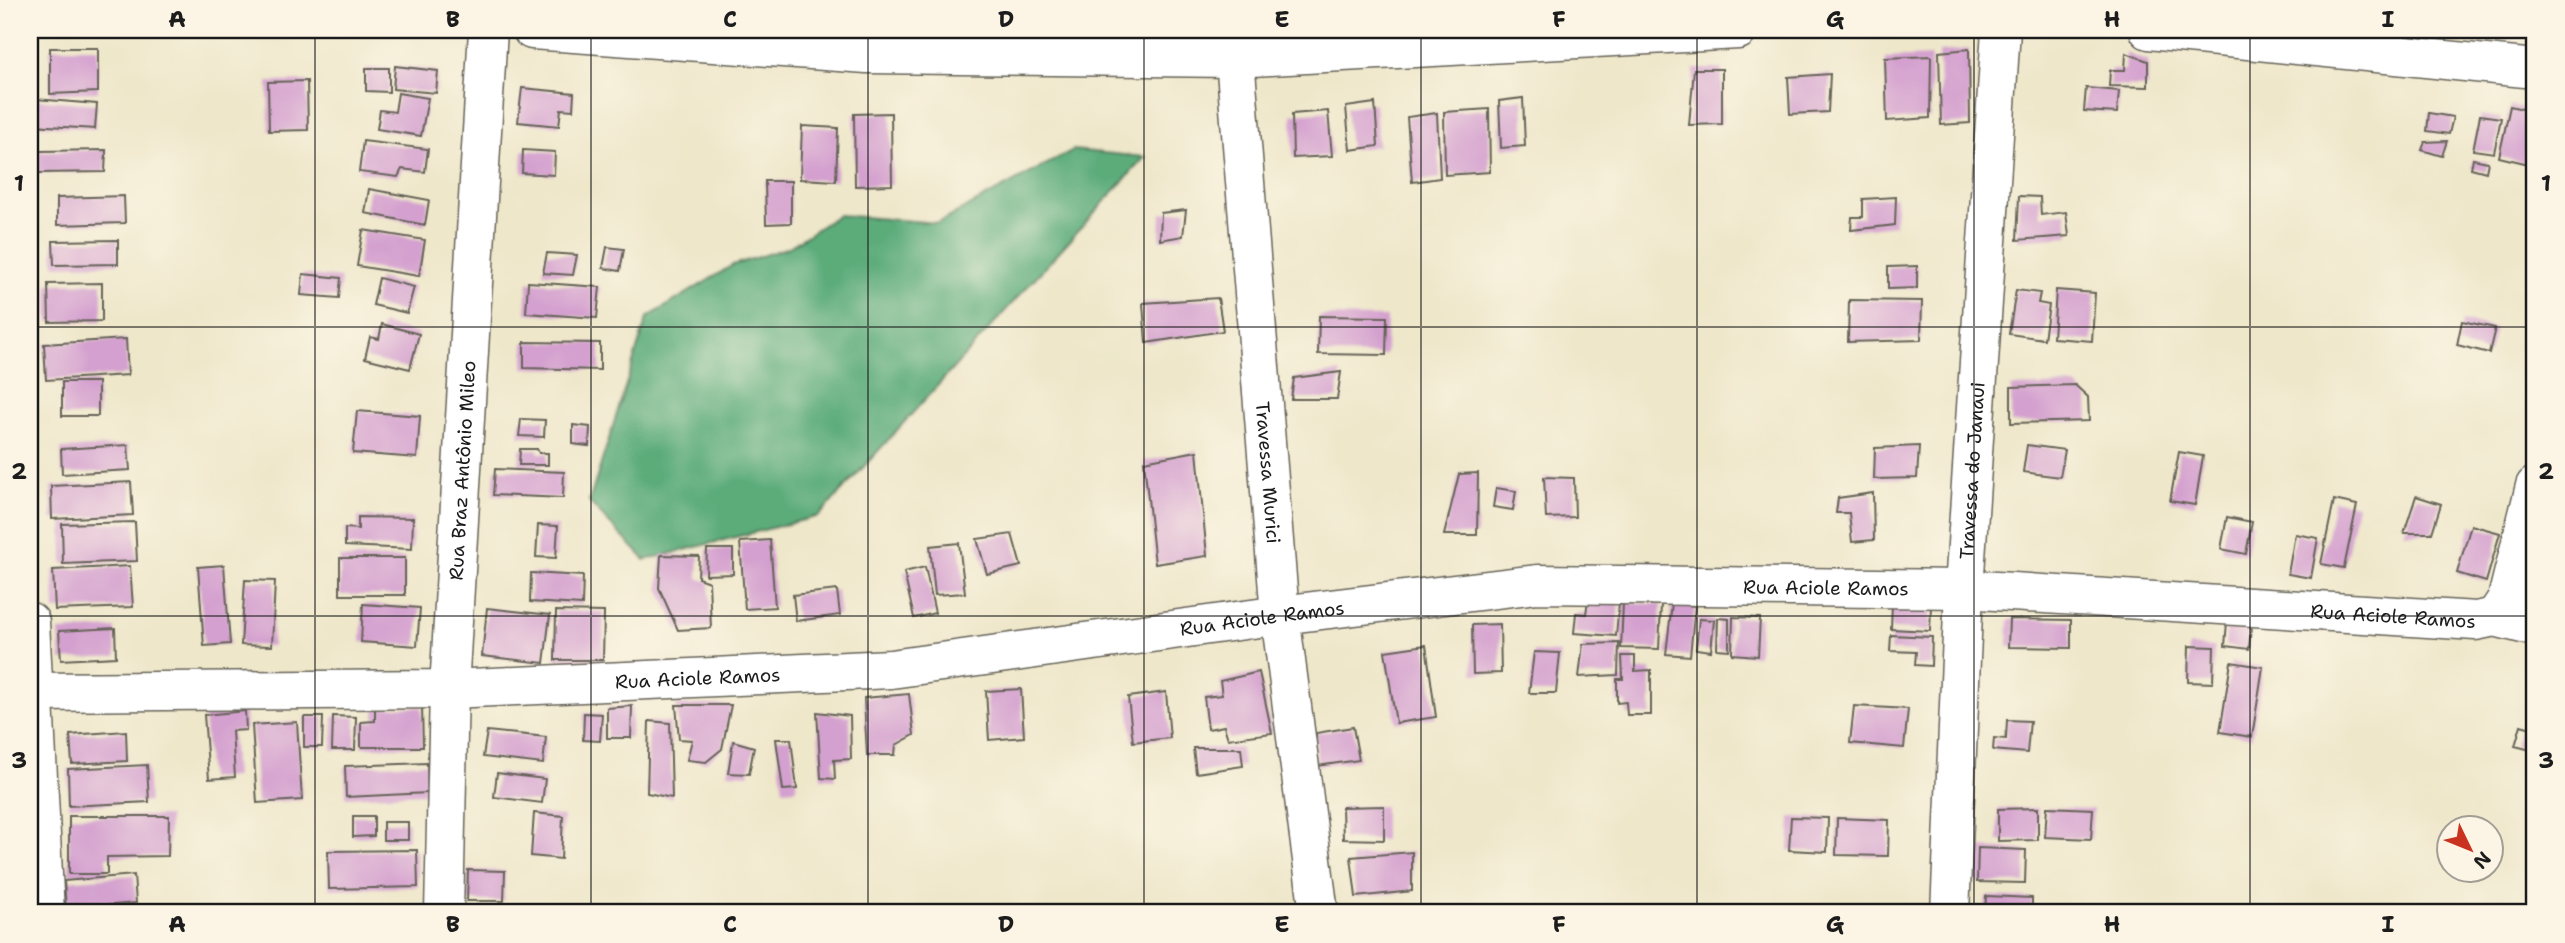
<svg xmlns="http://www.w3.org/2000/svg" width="2565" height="943" font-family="'Shantell Sans',sans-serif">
<rect width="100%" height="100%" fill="#fcf5e5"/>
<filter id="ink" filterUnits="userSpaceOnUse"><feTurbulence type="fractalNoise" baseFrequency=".0143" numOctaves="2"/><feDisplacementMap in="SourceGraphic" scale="14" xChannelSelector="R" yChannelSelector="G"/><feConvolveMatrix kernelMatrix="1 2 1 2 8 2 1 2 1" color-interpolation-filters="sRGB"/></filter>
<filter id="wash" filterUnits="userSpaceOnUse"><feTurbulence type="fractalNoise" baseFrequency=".00686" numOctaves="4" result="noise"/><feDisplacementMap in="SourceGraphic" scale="28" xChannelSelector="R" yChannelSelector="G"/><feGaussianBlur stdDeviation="1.57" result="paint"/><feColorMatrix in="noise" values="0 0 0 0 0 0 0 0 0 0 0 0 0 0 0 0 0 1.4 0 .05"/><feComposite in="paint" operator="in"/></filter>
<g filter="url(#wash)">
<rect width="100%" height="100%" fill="#eee7ca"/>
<polygon fill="#5bac7a" stroke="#3c644b" stroke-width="2" points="1073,150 1145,157 819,516 645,560 589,502 647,318 733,265 789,247 838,215 938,223"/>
<g id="blocks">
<g fill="#d4a0cf">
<polygon points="50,48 98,48 98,92 50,94"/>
<polygon points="1969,49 1970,123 1941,125 1939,52"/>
<polygon points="2126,53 2148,61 2148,87 2109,86 2110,70 2125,70"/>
<polygon points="1931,56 1930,118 1887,121 1885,58"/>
<polygon points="395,66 438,71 436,93 393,89"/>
<polygon points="366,68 389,68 389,92 366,91"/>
<polygon points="1694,69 1722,69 1722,124 1689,125"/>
<polygon points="1830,74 1828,112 1790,114 1788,77"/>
<polygon points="307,81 308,130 269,131 268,82"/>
<polygon points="522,88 574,93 573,110 561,109 559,126 518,122"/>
<polygon points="2086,88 2119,91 2117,113 2084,111"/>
<polygon points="398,93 428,98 421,136 377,129 380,110 395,112"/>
<polygon points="1523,98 1525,146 1501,148 1499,101"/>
<polygon points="35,99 97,104 95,129 33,125"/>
<polygon points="1375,103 1378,146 1350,150 1346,107"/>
<polygon points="2510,106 2535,112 2535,139 2529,164 2499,157"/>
<polygon points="1489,109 1490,172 1445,175 1444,112"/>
<polygon points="1328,111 1332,156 1293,158 1292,114"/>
<polygon points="891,113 892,185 855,186 854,114"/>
<polygon points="1437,113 1440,178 1412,182 1407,117"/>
<polygon points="2429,113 2453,117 2449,134 2427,131"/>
<polygon points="2480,115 2501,118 2494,153 2473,150"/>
<polygon points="802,126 838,128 836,181 800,179"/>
<polygon points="363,141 428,149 425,172 402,169 398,177 359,172"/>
<polygon points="2447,141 2442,156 2422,150 2425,142"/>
<polygon points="106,150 105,172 38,173 39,151"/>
<polygon points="523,150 555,152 554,175 522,173"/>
<polygon points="2473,159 2488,162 2486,172 2471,168"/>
<polygon points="765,181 791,181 791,223 766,224"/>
<polygon points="369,189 429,200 425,225 365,213"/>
<polygon points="124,196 125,223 57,225 57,198"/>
<polygon points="2019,196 2040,197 2041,215 2066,212 2069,236 2017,240"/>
<polygon points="1896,197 1895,225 1851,230 1852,217 1863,217 1863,199"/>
<polygon points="1186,210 1183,236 1160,240 1161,213"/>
<polygon points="363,230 425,240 419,276 357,266"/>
<polygon points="118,240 118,264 54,265 53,241"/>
<polygon points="607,247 624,249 620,271 603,268"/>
<polygon points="547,253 577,255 573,275 543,273"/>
<polygon points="1917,266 1917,288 1888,289 1888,267"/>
<polygon points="303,274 341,278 339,298 301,295"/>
<polygon points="379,278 414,287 407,313 373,305"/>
<polygon points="528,282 600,287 597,318 526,313"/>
<polygon points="102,283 102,321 49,322 48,284"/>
<polygon points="2016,290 2040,293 2038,303 2049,305 2044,339 2009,334"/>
<polygon points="2056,290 2095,293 2092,341 2053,338"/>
<polygon points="1218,298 1223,331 1146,343 1143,303"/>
<polygon points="1849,300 1922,301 1921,340 1848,342"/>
<polygon points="1319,316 1387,317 1386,355 1318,354"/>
<polygon points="2462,321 2495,328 2489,353 2457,345"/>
<polygon points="382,324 419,334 410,369 365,358 370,337 379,339"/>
<polygon points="126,339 128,375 46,380 44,344"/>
<polygon points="524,342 600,343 600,370 524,368"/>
<polygon points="1341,372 1337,399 1291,399 1294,378"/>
<rect x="62" y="382" width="36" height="34"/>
<polygon points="2075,385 2088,397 2089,421 2011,423 2011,387"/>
<polygon points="357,411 420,416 417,458 353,453"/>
<polygon points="521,419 545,420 544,437 519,436"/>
<polygon points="573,425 590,427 589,446 573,444"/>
<polygon points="128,445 130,470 62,474 61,449"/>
<polygon points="2027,445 2065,450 2060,477 2023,472"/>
<polygon points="1919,446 1917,478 1874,479 1875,448"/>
<polygon points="520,449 537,449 539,453 548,453 548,465 519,465"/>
<polygon points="1197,451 1207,556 1155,564 1144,461"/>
<polygon points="2179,452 2203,456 2195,505 2170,501"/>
<polygon points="495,469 564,472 563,498 493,495"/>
<polygon points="1478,473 1477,535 1444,535 1459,474"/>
<polygon points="1544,477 1574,478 1575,517 1546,518"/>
<polygon points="131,482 133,515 52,519 51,486"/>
<polygon points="1496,488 1516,491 1513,510 1493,507"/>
<polygon points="1873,493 1874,540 1852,542 1849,513 1836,513 1838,498"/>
<polygon points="2416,496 2441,504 2432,533 2404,533"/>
<polygon points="2334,500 2357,505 2344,568 2321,564"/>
<polygon points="358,517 413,518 412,549 345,546 345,528 358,529"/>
<polygon points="2227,517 2252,522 2246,554 2221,549"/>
<polygon points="135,522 137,561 63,564 62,524"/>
<polygon points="538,525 558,526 556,558 536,557"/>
<polygon points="2471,525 2500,533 2486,582 2457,573"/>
<polygon points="1012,534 1021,566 987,574 977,539"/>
<polygon points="2295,534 2318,538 2311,578 2288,574"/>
<polygon points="770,540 775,607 745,609 740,542"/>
<polygon points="959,543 965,593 935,595 930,546"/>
<polygon points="707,549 733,549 733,574 706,575"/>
<polygon points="661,555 699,556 698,578 709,582 711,628 678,630 659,588"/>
<rect x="340" y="558" width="65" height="37"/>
<polygon points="224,565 230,644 204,646 198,567"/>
<polygon points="130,566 133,607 55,610 53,570"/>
<polygon points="925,567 935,613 914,618 904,572"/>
<polygon points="531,573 583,576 582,605 530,602"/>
<polygon points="245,580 275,581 272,646 241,645"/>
<polygon points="837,590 840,615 796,621 793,595"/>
<polygon points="1588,600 1619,603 1616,636 1574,633 1576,613 1586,614"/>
<polygon points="1623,603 1661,604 1659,649 1621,648"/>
<polygon points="1672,603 1695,606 1690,656 1666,654"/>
<polygon points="363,604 420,608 417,646 361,642"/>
<polygon points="1892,604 1931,606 1930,631 1891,629"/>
<polygon points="487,608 550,615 544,663 482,656"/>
<polygon points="556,611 604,612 603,660 555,660"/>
<polygon points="1733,617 1760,618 1758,656 1732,654"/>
<polygon points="1718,618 1729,619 1729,650 1717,649"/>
<polygon points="1699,619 1714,620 1711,651 1696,649"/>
<polygon points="2009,619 2071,620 2071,648 2008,647"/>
<polygon points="2227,622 2251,625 2249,649 2225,646"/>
<polygon points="1500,624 1501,673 1473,674 1472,625"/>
<polygon points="115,628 116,657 61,660 59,631"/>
<polygon points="1891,635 1932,637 1931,666 1915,665 1916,652 1890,651"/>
<polygon points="1619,643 1618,675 1579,677 1583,644"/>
<polygon points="1426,645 1436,717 1396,723 1385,651"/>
<polygon points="2189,646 2214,647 2213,683 2188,682"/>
<polygon points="1534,652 1560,653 1556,693 1529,693"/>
<polygon points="1622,656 1635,656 1635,671 1651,670 1651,715 1627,715 1626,702 1617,703 1617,679 1623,679"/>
<polygon points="2231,662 2263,667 2252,737 2220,732"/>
<polygon points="1259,672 1272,733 1228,739 1224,726 1208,729 1204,697 1222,695 1220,681"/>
<polygon points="1021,689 1024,737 989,740 986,691"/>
<polygon points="1166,692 1170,738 1133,742 1128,697"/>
<polygon points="909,694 914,735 896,745 895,755 867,755 864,698"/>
<polygon points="676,705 731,705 722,749 706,762 687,760 692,740 679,739"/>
<polygon points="632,706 631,738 607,738 607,708"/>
<polygon points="1854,706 1908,709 1904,748 1850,743"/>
<polygon points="422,707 423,747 361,747 361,722 375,721 375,708"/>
<polygon points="245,711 246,730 232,731 235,777 209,779 204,715"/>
<polygon points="817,712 850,716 851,759 834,760 835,779 821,778"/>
<polygon points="584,713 602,714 600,741 583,740"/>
<polygon points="333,716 356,717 355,750 332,750"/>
<polygon points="304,717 323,717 322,747 304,747"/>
<polygon points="2007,720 2030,721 2027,753 1993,750 1994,738 2006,739"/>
<polygon points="649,721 670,723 672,798 647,793"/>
<polygon points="297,722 302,800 257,803 252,725"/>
<polygon points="2521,725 2535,729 2535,751 2515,746"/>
<polygon points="1353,727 1359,760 1317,766 1316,733"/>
<polygon points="126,731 127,761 72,764 70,735"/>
<polygon points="487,731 546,737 543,764 483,757"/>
<polygon points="776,739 791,739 797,789 783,790"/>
<polygon points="733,741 754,747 749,774 728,773"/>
<polygon points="1193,748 1241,748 1243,766 1196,773"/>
<polygon points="427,763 428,793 346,797 345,766"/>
<polygon points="147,765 149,802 69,806 68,769"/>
<polygon points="497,773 545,779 542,803 494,797"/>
<polygon points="1384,806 1384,840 1343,839 1342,807"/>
<polygon points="2047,807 2093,809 2091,839 2045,837"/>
<polygon points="2038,808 2038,840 1998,841 1998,809"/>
<polygon points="534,813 563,816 561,859 531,856"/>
<polygon points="69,816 169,816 168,856 107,857 107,874 69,874"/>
<polygon points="353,816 374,816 374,836 353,837"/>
<polygon points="1791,817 1828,818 1827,852 1789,850"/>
<polygon points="1837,818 1889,820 1888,856 1836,855"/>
<rect x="383" y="822" width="25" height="18"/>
<polygon points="1978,848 2026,850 2025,883 1977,882"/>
<polygon points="417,850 418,887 329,889 328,851"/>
<polygon points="1412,852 1412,891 1356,897 1351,857"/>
<polygon points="468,870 505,871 504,901 467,901"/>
<polygon points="134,875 136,903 66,909 64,881"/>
<polygon points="1986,896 2032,898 2032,913 1985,913"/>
</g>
</g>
</g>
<g filter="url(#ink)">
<use href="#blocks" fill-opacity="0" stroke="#666359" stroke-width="2"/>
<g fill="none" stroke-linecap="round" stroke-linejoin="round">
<g stroke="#666359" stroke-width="41">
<g id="minor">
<polyline points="532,30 867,54 1235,58 1738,30"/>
<path id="s1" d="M1237,30L1235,58L1280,615L1319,913"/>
<polyline points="2149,30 2535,69"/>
<polyline points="2495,617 2507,599 2535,486"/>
<polyline points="2495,617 2535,627"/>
<polyline points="30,622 45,913"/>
<path id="s2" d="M30,692L449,689L891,669L1280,615L1537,584L1964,589L2476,621L2495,617"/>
<path id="s3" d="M444,913L449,689L488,30"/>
<path id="s4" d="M1950,913L1964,589L2001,30"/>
</g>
</g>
<use href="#minor" stroke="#fff" stroke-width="38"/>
</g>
</g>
<path fill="none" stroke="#1c1c1c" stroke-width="2" stroke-opacity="0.55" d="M315,30V913M591,30V913M868,30V913M1144,30V913M1421,30V913M1697,30V913M1974,30V913M2250,30V913M30,327H2535M30,616H2535"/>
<g text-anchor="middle" stroke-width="6" stroke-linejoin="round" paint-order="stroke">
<g font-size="19" fill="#1c1c1c" stroke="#fcf5e5">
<text dy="7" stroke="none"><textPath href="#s3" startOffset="443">Rua Braz Antônio Mileo</textPath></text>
<text dy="7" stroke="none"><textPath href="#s4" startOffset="443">Travessa do Janaui</textPath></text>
<text dy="7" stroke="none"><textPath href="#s1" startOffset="444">Travessa Murici</textPath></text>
<text dy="7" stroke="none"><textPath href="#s2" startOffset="1802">Rua Aciole Ramos</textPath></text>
<text dy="7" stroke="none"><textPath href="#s2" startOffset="2370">Rua Aciole Ramos</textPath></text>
<text dy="7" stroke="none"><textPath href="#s2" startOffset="1236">Rua Aciole Ramos</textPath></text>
<text dy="7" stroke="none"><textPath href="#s2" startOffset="668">Rua Aciole Ramos</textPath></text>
</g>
</g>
<rect width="2565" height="943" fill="none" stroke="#fcf5e5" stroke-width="77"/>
<g transform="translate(2470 849) rotate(133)"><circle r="33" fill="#fcf5e5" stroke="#a29e95" stroke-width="2"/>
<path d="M0-5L12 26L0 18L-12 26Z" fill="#c8321e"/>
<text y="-10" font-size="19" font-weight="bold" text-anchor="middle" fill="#1c1c1c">N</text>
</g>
<rect x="38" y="38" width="2488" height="866" fill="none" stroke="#1c1c1c" stroke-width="2.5"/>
<g font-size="23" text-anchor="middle" font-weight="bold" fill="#1c1c1c">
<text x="177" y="27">A</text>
<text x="453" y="27">B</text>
<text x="730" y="27">C</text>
<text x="1006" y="27">D</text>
<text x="1282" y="27">E</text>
<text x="1559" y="27">F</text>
<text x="1835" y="27">G</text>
<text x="2112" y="27">H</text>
<text x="2388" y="27">I</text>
<text x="19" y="191">1</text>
<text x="2546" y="191">1</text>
<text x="19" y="479">2</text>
<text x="2546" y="479">2</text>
<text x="19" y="768">3</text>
<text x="2546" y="768">3</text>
<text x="177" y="932">A</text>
<text x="453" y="932">B</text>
<text x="730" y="932">C</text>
<text x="1006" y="932">D</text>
<text x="1282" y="932">E</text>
<text x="1559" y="932">F</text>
<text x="1835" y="932">G</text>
<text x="2112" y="932">H</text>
<text x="2388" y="932">I</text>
</g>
</svg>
